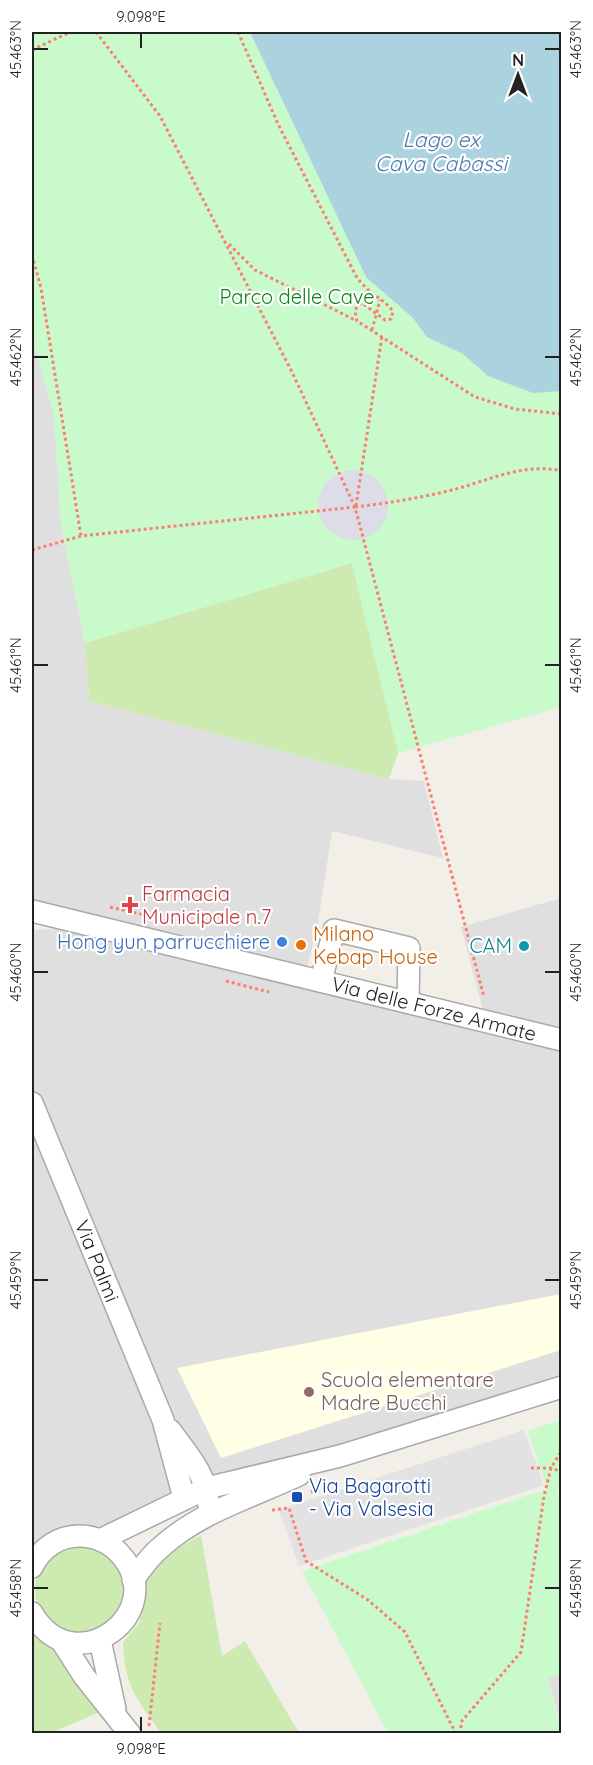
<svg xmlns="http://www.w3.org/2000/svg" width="593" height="1765" font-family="Quicksand,sans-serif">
<rect width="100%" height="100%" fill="#f2efe9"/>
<g fill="#e0dfdf">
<polygon points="32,337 54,415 61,524 85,643 89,701 389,779 424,781 443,858 332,831 318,923 304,980 32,914"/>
<polygon points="561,898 561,1040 486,1022 461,927"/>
<polygon points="60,929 561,1050 561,1381 32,1552 32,930"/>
<polygon points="561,1674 561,1726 548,1678"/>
</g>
<polygon fill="#ffffe5" points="561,1294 561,1350 221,1458 177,1368"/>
<g fill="#cdebb0">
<polygon points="352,563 398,753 389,779 89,701 85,643"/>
<path d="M201,1535L222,1656L245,1641L299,1733H161C137,1699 124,1686 123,1642L139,1623L145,1602L147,1578L161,1559Z"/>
<circle cx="80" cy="1590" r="45"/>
<polygon points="32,1634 55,1650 102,1711 51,1733 32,1733"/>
</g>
<g fill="#c8facc">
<polygon points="32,32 561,32 561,707 398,753 352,563 85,643 61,524 54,415 32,337"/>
<polygon points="561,1420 561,1472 557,1496 562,1505 561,1674 548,1678 561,1733 388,1733 302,1571 547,1489 528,1431"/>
</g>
<polygon fill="#e2e2e2" points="524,1430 544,1485 299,1566 279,1510"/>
<circle fill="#dddde8" cx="353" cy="505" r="35"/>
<polygon fill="#aad3df" points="250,32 561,32 561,391 533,393 488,376 463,354 427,337 413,318 366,277"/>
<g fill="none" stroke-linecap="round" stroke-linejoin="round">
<g stroke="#a9a9a9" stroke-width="24">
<g id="minor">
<polyline points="32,911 562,1040"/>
<polyline points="321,981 334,930 409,948 408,1002"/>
<polyline points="32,1103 163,1420 184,1498"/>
<path d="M170,1430C186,1453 206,1473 208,1502"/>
<polyline points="100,1540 207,1488 340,1456 562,1387"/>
<path d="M32,1567C41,1548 59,1536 79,1536C95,1536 110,1543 120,1554C172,1611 74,1686 32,1613"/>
<path d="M133,1580C141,1569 149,1557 160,1548C199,1512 252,1497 299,1475"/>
<polyline points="61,1640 84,1676 130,1734"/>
<polyline points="100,1640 115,1709"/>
</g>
</g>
<g stroke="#fa8072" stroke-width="3" stroke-dasharray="3 3" stroke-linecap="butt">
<polyline points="96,32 160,116 292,372 355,507"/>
<path d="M238,32L278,124L356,276C369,295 382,297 393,311L391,319L385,320L362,303L357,306L355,311L357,321L475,397L515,409L562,414"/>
<polyline points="32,50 70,32"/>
<polyline points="229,244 255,270 357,321"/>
<polyline points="32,255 41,288 81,536"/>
<polyline points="372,330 380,300"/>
<polyline points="356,506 382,336"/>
<path d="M355,507C388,503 420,498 452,490C488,481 524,462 562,471"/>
<polyline points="32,550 81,536 355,507 484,997"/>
<polyline points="110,907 158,918"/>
<polyline points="226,981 269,992"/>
<polyline points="531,1468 551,1468 562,1472"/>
<polyline points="311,1492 331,1486"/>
<polyline points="272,1510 289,1508 306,1561 368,1600 405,1632 456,1734"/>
<polyline points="149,1726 160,1623"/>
<polyline points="461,1734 461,1722 521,1652 544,1496 551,1468 562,1450"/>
</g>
<use href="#minor" stroke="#fff" stroke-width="21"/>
</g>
<path fill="none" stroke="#222" stroke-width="2" d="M141,33V48M33,49H48M545,49H560M33,357H48M545,357H560M33,665H48M545,665H560M33,972H48M545,972H560M33,1280H48M545,1280H560M33,1588H48M545,1588H560M141,1717V1732"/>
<path fill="#e0444e" stroke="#fff" stroke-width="2" d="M127 896h6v6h6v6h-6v6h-6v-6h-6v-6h6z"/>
<circle fill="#3f7fe0" stroke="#fff" stroke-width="2" cx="282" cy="942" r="6"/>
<circle fill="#e8710a" stroke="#fff" stroke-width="2" cx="301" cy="945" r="6"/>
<circle fill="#0f9aa8" stroke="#fff" stroke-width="2" cx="524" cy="946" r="6"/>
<circle fill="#8d6e63" stroke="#fff" stroke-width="2" cx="309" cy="1392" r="6"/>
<rect fill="#1a4fb4" stroke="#fff" stroke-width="2" x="291" y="1491" width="12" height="12" rx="3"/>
<g text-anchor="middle" stroke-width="4.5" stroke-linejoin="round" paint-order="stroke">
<g font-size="20" fill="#0c8416" stroke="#fff">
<text x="297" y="304">Parco delle Cave</text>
</g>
<g font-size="20" fill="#be3a42" stroke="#fff" text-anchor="start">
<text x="142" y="901">Farmacia<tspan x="142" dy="23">Municipale n.7</tspan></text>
</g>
<g font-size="20" fill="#c56008" stroke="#fff" text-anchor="start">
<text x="313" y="941">Milano<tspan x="313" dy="23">Kebap House</tspan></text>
</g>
<g font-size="20" fill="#366cbe" stroke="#fff" text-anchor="end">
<text x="270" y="949">Hong yun parrucchiere</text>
</g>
<g font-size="20" fill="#0d838f" stroke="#fff" text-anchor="end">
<text x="512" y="953">CAM</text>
</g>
<g font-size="20" fill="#222" stroke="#fff">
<text transform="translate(434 1009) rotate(14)" y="7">Via delle Forze Armate</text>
<text transform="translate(97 1261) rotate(68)" y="7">Via Palmi</text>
</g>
<g font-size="20" fill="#785e54" stroke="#fff" text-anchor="start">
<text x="321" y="1387">Scuola elementare<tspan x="321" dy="23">Madre Bucchi</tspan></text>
</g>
<g font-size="20" fill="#164399" stroke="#fff" text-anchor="start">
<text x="309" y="1493">Via Bagarotti<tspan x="309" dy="23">- Via Valsesia</tspan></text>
</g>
<g font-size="21" font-style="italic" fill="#4a7aab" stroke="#fff">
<text x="441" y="147">Lago ex<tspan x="441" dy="24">Cava Cabassi</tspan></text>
</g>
</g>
<rect width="593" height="1765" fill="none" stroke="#ffffff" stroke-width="66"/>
<g transform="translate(518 75)" stroke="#ffffff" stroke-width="4.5" paint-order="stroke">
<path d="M0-4.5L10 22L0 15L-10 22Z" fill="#222222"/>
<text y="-9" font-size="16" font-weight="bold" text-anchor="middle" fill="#222222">N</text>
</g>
<rect x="33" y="33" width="527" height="1699" fill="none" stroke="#222" stroke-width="2"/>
<g font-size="15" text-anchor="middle" fill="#222">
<text x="141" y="22">9.098°E</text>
<text transform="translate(16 49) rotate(-90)" y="5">45.463°N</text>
<text transform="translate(576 49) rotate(-90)" y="5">45.463°N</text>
<text transform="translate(16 357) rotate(-90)" y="5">45.462°N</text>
<text transform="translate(576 357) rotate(-90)" y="5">45.462°N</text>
<text transform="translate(16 665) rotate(-90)" y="5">45.461°N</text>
<text transform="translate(576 665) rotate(-90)" y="5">45.461°N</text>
<text transform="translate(16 972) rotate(-90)" y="5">45.460°N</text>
<text transform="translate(576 972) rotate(-90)" y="5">45.460°N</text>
<text transform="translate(16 1280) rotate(-90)" y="5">45.459°N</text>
<text transform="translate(576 1280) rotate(-90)" y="5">45.459°N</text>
<text transform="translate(16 1588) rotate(-90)" y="5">45.458°N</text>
<text transform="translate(576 1588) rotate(-90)" y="5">45.458°N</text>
<text x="141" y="1754">9.098°E</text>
</g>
</svg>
